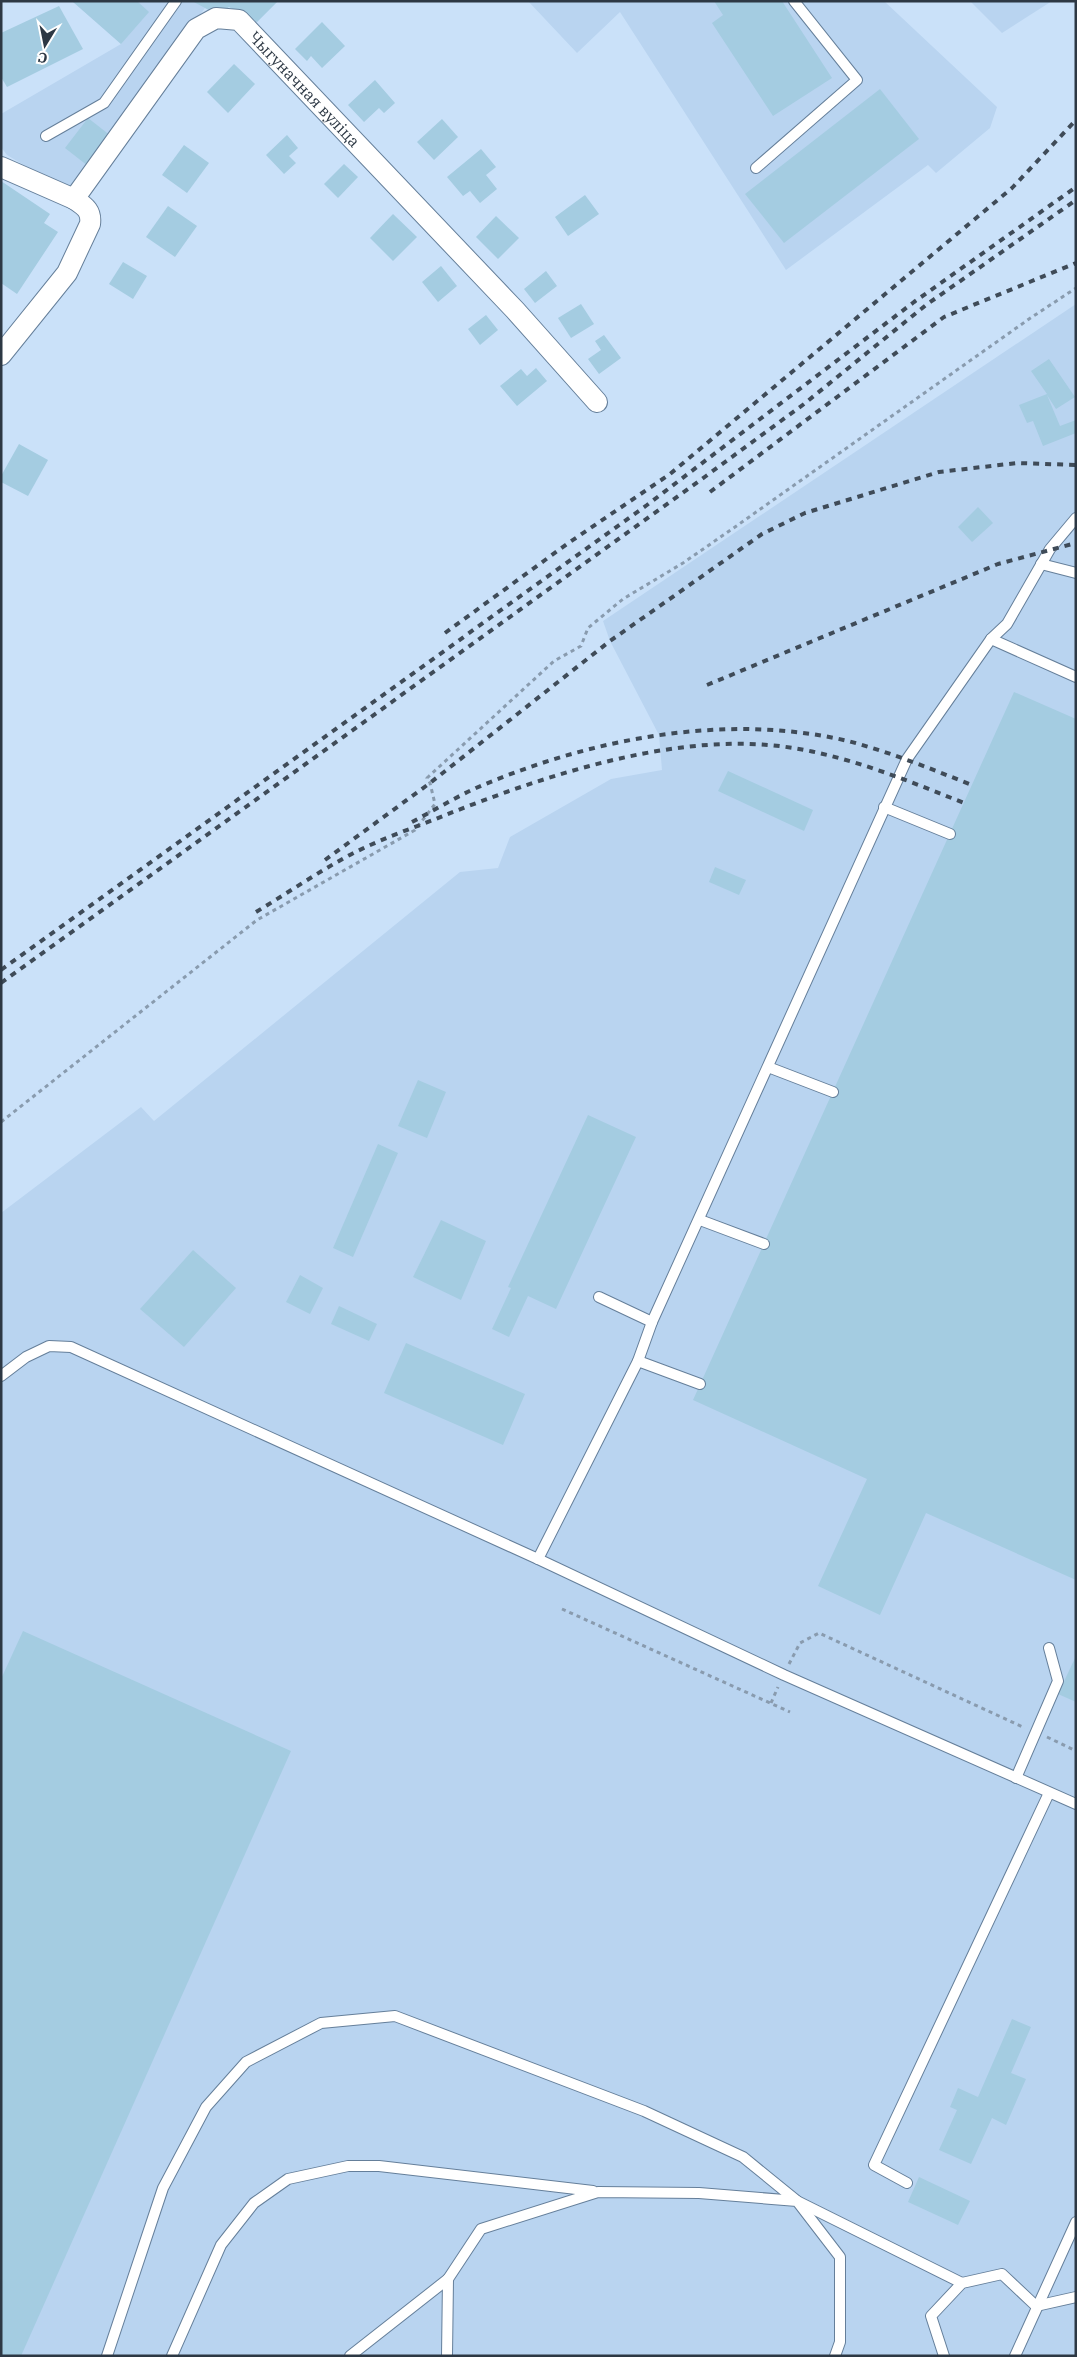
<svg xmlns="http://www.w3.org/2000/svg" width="1077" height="2357" font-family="'IBM Plex Serif',serif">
<rect width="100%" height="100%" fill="#cae1f9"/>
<g fill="#b9d4f0">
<polygon points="72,1 278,1 257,22 229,7 218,15 205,8 69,192 7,155 1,147 1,114 121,44"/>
<polygon points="528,1 884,1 997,107 990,128 936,173 928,165 786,270 620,12 577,53"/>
<polygon points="970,1 1052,1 1002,33"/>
<polygon points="1076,304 1076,2356 1,2356 1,1213 141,1107 154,1121 460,872 498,868 510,837 611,779 662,770 659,735 610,641 603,621"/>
</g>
<g fill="#a4cce1">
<polygon points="72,1 137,1 149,12 121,44"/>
<polygon points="192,1 278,1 257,22 229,7 218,15"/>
<polygon points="714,1 782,1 832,78 773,116 712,23 723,15"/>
<polygon points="59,6 83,49 7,87 1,77 1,33"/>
<polygon points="322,22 345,46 322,68 311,56 307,61 295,49"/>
<polygon points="234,64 255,84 228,113 207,92"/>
<polygon points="375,80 395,103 384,113 379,108 364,122 348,105"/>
<polygon points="880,89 919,139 784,243 745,194"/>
<polygon points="88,118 111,136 88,166 65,148"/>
<polygon points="442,119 458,137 434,160 417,142"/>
<polygon points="287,135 298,148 289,156 296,163 284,174 266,155"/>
<polygon points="184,145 209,163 187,193 162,175"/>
<polygon points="481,149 496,167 486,175 497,189 480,203 470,191 463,196 447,177"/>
<polygon points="344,164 358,177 338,198 324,184"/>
<polygon points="1,181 50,214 44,223 58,232 17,294 1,283"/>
<polygon points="585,195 599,214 568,236 555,217"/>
<polygon points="168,206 197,226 175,257 146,237"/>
<polygon points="393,214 417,237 393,261 370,238"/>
<polygon points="496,216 519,238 498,259 476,237"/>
<polygon points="123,262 147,276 133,299 109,284"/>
<polygon points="441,266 457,286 438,302 422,282"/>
<polygon points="546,271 557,286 535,303 524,289"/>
<polygon points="581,304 594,324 571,338 558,318"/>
<polygon points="486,315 498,330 480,345 468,329"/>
<polygon points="604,335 621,358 599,374 588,359 601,350 595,341"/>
<polygon points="1049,359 1075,397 1056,409 1047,395 1060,426 1076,420 1076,433 1043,446 1033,421 1027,423 1019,405 1047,394 1031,371"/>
<polygon points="536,368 547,381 517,406 500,386 521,369 527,376"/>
<polygon points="19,444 48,460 28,496 1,482 1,476"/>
<polygon points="978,507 993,523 972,542 958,527"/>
<polygon points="1014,692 1076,719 1076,1580 926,1513 880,1615 818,1586 867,1479 693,1400"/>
<polygon points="728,771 813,810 804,831 718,791"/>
<polygon points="715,867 746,880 739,895 709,882"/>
<polygon points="418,1080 446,1092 427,1138 398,1126"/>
<polygon points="588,1115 636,1137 556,1309 528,1296 509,1337 492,1329 511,1288 508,1287"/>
<polygon points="378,1144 398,1153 353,1257 333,1248"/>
<polygon points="441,1220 486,1241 461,1300 413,1277"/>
<polygon points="193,1250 236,1288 184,1347 140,1309"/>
<polygon points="300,1275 323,1288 310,1314 286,1302"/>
<polygon points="339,1306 377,1324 369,1341 331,1324"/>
<polygon points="406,1343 525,1394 503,1445 384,1393"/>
<polygon points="23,1631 291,1751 21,2356 1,2356 1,1679"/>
<polygon points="1076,1656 1076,1702 1058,1694"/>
<polygon points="1012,2019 1031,2027 1011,2073 1026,2079 1006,2125 992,2118 971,2164 939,2150 957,2110 950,2107 958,2088 978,2097"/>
<polygon points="919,2177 970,2201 958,2225 908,2202"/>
</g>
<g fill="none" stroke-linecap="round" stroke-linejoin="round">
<g stroke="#657f9a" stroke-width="12">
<g id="service">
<polyline points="46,136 104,103 176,1"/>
<polyline points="756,168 857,80 794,1"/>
<polyline points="1041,564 1076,573"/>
<polyline points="991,639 1076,677"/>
<polyline points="884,807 950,834"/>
<polyline points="768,1067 833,1092"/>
<polyline points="700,1220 764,1244"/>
<polyline points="599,1297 652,1322"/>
<polyline points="638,1361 700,1384"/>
<polyline points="1,1376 26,1357 49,1346 71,1347 538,1559 784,1675 1076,1804"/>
<polyline points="538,1559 638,1361 652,1322 907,759 991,639 1007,624 1050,549 1076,518"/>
<polyline points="1016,1778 1058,1681 1049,1648"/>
<polyline points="907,2183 874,2165 1049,1793"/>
<polyline points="1036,2306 1076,2297"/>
<polyline points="107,2356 163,2188 206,2107 246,2062 321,2023 395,2016 644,2111 743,2157 797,2201 962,2283"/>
<polyline points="172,2356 221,2245 254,2203 288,2179 348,2166 379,2166 593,2191"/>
<polyline points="350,2356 448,2279"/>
<polyline points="447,2356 448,2279 481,2229 598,2192 699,2193 797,2201 840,2257 840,2342 835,2356"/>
<polyline points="944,2356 931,2316 962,2283 1002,2274 1036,2306"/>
<polyline points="1015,2356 1076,2222"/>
</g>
</g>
<g stroke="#657f9a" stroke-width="22">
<g id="minor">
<path id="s1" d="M1,167L74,199L196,29L216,18L239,20L515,310L597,402"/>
<path d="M1,355L67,273L90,224C92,210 84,206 74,199"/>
</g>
</g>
<g stroke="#899bae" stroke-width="3" stroke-dasharray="4 4" stroke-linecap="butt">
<polyline points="1,1122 257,920 415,830 435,804 430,783 427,778 554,661 581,646 588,628 623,599 683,563 735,527 1029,319 1076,288"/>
<polyline points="562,1609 790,1712"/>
<polyline points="789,1664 800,1643 819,1633 1025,1728"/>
<polyline points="771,1703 778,1687"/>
<polyline points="1047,1737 1076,1751"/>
</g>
<use href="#service" stroke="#fff" stroke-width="10"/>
<use href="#minor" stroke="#fff" stroke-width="20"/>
<g stroke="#3f4b58" stroke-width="4" stroke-dasharray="6 6" stroke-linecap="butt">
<polyline points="710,492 944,317 1076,263"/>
<polyline points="445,633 567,544 670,474 1012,188 1076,120"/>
<polyline points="707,685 998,564 1076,543"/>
<path d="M412,822C433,811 454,798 476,788C590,739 725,712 848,741C890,752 931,769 972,785"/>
<polyline points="325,860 430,783 610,641 762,534 805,513 939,472 1017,463 1076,465"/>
<path d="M256,912C286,894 315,874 346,857C377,840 411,829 443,816C541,777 663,736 769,745C837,751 901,778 964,803"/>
<polyline points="1,970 647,505 914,302 1076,187"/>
<polyline points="1,983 706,476 804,404 926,305 1076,200"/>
</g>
</g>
<g text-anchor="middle" stroke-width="4" stroke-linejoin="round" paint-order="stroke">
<g font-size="16" fill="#2d3844" stroke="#fff">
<text dy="6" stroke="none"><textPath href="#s1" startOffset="430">Чыгуначная вуліца</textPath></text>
</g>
</g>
<rect width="1077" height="2357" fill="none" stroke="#2d3844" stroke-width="5"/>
<g transform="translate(45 45) rotate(190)" stroke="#ffffff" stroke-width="4" paint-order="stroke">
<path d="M0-4L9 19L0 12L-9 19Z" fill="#2d3844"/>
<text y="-8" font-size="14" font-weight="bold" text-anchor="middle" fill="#2d3844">С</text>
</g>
</svg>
